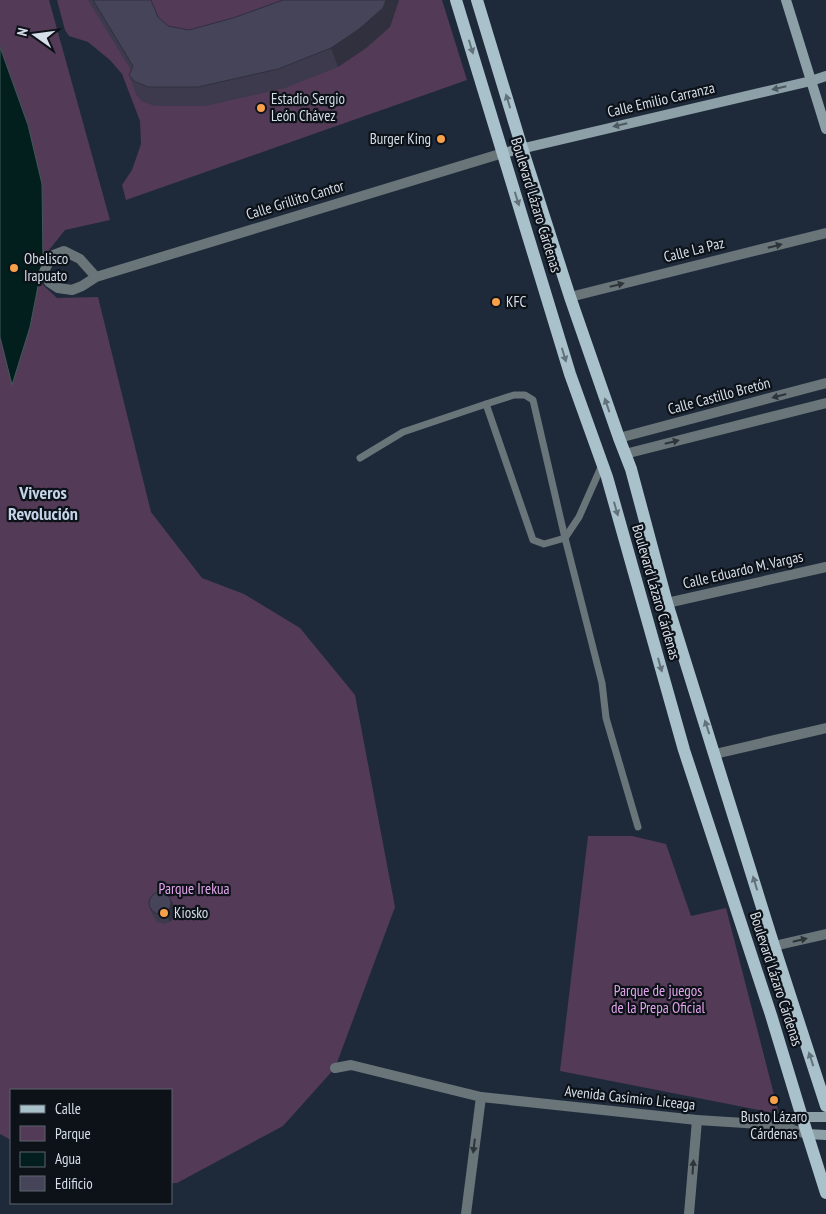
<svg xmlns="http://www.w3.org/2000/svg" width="826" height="1214" font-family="'PT Sans Narrow',sans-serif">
<rect width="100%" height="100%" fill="#1e2a3a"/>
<g fill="#533a56">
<polygon points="0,0 49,0 110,220 65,230 45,255 41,283 57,298 98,297 151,512 202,578 244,594 300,628 355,695 395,907 335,1068 283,1126 177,1183 171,1183 171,1090 11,1090 11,1140 0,1134"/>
<polygon points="57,0 442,0 467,80 126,200 122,185 132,170 141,144 140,121 122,74 110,60 88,42 69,36 65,30"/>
<polygon points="588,836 632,836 666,844 691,916 726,908 779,1114 560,1071"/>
</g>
<polygon fill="#021f1d" stroke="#42585a" points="0,47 28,125 42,184 43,261 30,327 12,385 0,337"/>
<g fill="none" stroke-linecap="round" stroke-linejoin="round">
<g stroke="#697579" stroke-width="7">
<polyline points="486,404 514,395 525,395 533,400 565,538 602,683 606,718 638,827"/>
<polyline points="360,458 403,432 486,404 533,540 544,544 565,538 579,517 602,465"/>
</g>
<g stroke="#697579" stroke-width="10">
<polyline points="96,277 80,259 64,251 51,256 44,272 49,282 58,288 72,290 82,286 96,277 503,153"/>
<polyline points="570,297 826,233"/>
<polyline points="619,438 826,383"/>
<polyline points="625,454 826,403"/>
<polyline points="667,603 826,567"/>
<polyline points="715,754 826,728"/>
<polyline points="774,946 826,934"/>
<polyline points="335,1068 351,1065 481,1097 697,1120 776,1125 807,1134"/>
<polyline points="777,1125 802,1117"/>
<polyline points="466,1214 481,1097"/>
<polyline points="689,1214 697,1120"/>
</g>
<g stroke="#8da0a7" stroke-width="10">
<polyline points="786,0 826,129"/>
<polyline points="503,153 811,81 826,76"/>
<polyline points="802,1117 826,1117"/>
<polyline points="807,1134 826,1135"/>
</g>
<g stroke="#a9c1ca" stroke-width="12">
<polyline points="456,0 570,374 607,477 684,750 771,1015 802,1117 826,1193"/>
<polyline points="477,0 522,148 570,297 619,438 631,469 667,603 774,946 826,1106"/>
</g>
</g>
<g fill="#3c3a4c">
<polygon points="88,0 151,0 158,17 168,26 189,30 233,18 283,0 399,0 390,27 366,48 338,67 285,88 205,106 155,106 141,101 136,94 129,75 131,70"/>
<polygon points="149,906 175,911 173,918 170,922 164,924 157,922 153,916"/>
</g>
<g fill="#31303e">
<polygon points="386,0 399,0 390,27 366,48 338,67 331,48"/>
<polygon points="172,901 175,911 173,918 170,922 166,912"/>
</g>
<g fill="#464458" stroke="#31303e">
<polygon points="93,0 151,0 158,17 168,26 189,30 233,18 283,0 386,0 383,8 359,29 331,48 278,69 198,87 148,87 134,81 129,75 133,66"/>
<circle cx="160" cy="903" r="11"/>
</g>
<defs><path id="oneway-solid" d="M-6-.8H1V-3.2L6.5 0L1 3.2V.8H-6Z" transform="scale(1.25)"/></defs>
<g fill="#63727a">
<use href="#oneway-solid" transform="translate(471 47) rotate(73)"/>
<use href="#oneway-solid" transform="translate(508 101) rotate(-107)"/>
<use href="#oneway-solid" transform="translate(517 199) rotate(73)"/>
<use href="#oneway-solid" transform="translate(564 355) rotate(73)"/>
<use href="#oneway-solid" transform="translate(607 405) rotate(-109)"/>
<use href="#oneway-solid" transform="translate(616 509) rotate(74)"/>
<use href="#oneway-solid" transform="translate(660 665) rotate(74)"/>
<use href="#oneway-solid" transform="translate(707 727) rotate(-108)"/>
<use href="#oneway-solid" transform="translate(755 883) rotate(-107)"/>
<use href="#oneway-solid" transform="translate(811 1059) rotate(-108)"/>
</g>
<g fill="#4d5960">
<use href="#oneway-solid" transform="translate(779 88) rotate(167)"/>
<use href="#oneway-solid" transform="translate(620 125) rotate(167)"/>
</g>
<g fill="#2d353b">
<use href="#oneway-solid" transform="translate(775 246) rotate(-14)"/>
<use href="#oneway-solid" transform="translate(617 285) rotate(-14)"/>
<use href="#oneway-solid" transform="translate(779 396) rotate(165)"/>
<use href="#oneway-solid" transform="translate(672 442) rotate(-14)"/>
<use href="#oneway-solid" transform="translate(800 940) rotate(-13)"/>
<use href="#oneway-solid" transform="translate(474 1146) rotate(97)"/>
<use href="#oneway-solid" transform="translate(693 1167) rotate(-86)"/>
</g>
<g fill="#f8a14a" stroke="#0d1219" stroke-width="2">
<circle cx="261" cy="108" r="5"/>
<circle cx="441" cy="139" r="5"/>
<circle cx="14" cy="268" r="5"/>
<circle cx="496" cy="302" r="5"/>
<circle cx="164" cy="913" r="5"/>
<circle cx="774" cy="1100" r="5"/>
</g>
<g text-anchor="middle" stroke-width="4.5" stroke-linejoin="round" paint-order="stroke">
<g font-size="15" fill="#d6dee9" stroke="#0d1219" text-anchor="start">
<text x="271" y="104">Estadio Sergio<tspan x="271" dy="17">León Chávez</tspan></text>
<text x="431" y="144" text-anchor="end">Burger King</text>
<text x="24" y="264">Obelisco<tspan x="24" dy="17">Irapuato</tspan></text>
<text x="506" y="307">KFC</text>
<text x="174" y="918">Kiosko</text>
<text x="774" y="1122" text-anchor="middle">Busto Lázaro<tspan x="774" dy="17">Cárdenas</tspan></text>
</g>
<g font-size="15" fill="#d6dee9" stroke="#0d1219">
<text transform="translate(661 100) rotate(-13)" y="5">Calle Emilio Carranza</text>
<text transform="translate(295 200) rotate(-17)" y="5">Calle Grillito Cantor</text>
<text transform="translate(536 205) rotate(73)" y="5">Boulevard Lázaro Cárdenas</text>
<text transform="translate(694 250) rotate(-14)" y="5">Calle La Paz</text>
<text transform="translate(719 396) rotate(-15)" y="5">Calle Castillo Bretón</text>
<text transform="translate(743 570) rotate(-13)" y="5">Calle Eduardo M. Vargas</text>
<text transform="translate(656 592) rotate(74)" y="5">Boulevard Lázaro Cárdenas</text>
<text transform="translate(776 979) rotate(72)" y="5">Boulevard Lázaro Cárdenas</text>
<text transform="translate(630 1098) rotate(6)" y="5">Avenida Casimiro Liceaga</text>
</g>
<g font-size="15" fill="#e2a4ea" stroke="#0d1219">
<text x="194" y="894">Parque Irekua</text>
<text x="658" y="996">Parque de juegos<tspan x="658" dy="17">de la Prepa Oficial</tspan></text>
</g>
<g font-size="18" font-weight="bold" fill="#c4d4e9" stroke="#0d1219">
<text x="43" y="499">Viveros<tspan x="43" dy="21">Revolución</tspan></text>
</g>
</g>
<rect x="10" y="1089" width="162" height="115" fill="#0d1219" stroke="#5d646c"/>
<rect x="20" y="1105" width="25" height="8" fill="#a9c1ca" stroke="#5d646c"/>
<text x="55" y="1114" font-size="15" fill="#d6dee9">Calle</text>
<rect x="20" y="1126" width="25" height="15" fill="#533a56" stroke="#5d646c"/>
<text x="55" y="1139" font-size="15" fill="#d6dee9">Parque</text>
<rect x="20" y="1152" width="25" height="15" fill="#021f1d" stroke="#5d646c"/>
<text x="55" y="1164" font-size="15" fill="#d6dee9">Agua</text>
<rect x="20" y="1176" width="25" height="15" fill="#464458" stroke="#5d646c"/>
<text x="55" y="1189" font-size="15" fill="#d6dee9">Edificio</text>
<g transform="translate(35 35) rotate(284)" stroke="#0d1219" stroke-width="4" paint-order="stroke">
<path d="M0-4L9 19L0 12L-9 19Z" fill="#d6dee9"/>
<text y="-8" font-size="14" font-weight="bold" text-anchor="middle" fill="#d6dee9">N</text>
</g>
</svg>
